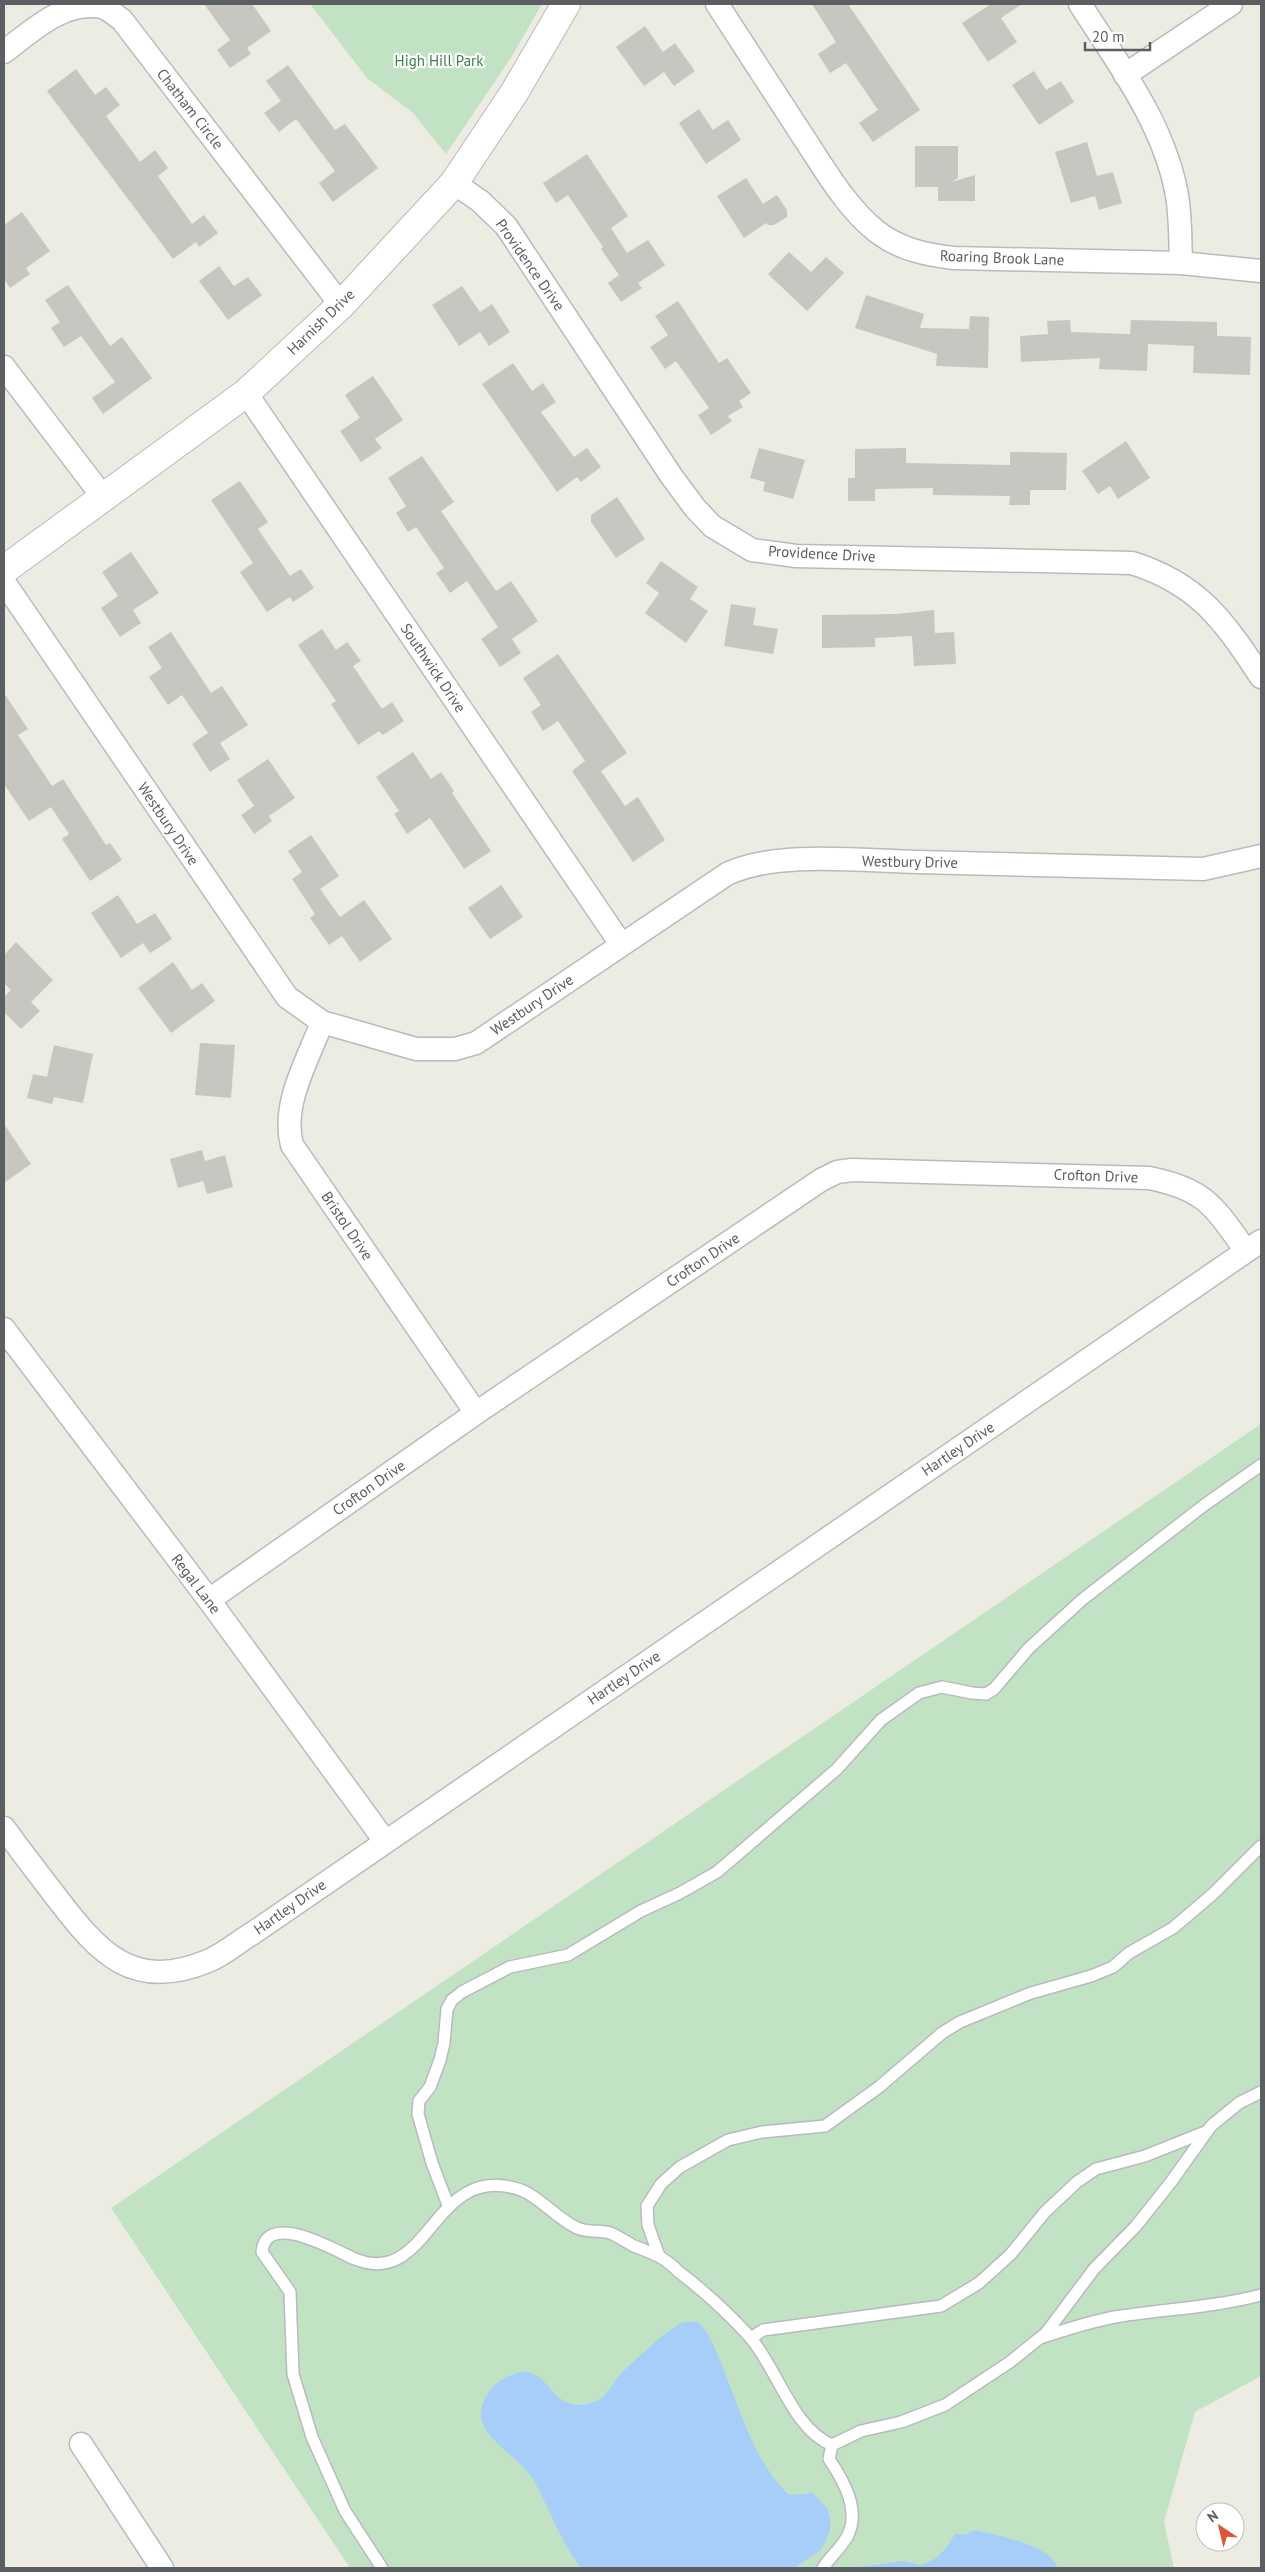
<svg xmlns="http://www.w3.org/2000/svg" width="1265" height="2572" font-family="'PT Sans',sans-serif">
<rect width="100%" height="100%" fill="#edece3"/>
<g fill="#c1e3c4">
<polygon points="310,4 542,4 512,56 446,154 413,113 367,78"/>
<polygon points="1261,1424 1261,2376 1195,2412 1164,2522 1174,2568 350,2568 111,2208"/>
</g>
<g fill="#a7cef9">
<path d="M683,2322H698L706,2331C734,2381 746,2455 789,2495L807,2494L811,2491L827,2508L830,2517V2531L821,2550L794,2568H581C561,2542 550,2510 534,2481C515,2448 457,2432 492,2388C498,2380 516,2371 526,2372C552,2374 553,2416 594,2402C609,2397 612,2382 622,2372C642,2355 660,2335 683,2322Z"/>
<path d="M975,2530C999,2536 1048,2544 1058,2568H850L903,2561L920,2565L935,2559L946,2548L955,2534L964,2535Z"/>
</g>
<g fill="#c8c6c0">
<polygon points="204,4 252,4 271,31 247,48 251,54 230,68 217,50 230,40"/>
<polygon points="812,4 848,4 920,110 873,142 859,123 878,110 846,63 830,73 818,54 836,42"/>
<polygon points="991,4 1022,4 1001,18 1017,42 988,62 962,23"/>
<polygon points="645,26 663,52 675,43 695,71 674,86 664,72 644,86 616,47"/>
<polygon points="288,65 335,130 345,124 378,168 333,202 319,183 335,171 296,119 279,132 264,113 281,101 266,81"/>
<polygon points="76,69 95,95 106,87 120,105 106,116 140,162 155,150 168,168 158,176 192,224 204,215 218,233 199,247 196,242 173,259 47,91"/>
<polygon points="1034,71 1046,90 1061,81 1074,102 1039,125 1012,85"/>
<polygon points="699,109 713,130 728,120 741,140 706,164 679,123"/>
<polygon points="1087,142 1097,176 1113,172 1122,203 1099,210 1095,196 1071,203 1055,152"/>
<polygon points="915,146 958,146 958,178 952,182 975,175 975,201 938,201 938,187 915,187"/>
<polygon points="587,154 628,216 611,228 627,253 648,240 665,265 638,283 642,288 621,302 608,283 619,275 601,249 603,247 568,195 556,203 543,183"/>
<polygon points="746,178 763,204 777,195 787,210 787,217 774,225 768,225 766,223 744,238 717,196"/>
<polygon points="22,212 50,251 26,268 30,274 10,288 4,279 4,225"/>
<polygon points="789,252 811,272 826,257 844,273 807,311 768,274"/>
<polygon points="219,266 234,286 248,277 262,295 228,320 199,281"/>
<polygon points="68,285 110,346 122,337 152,378 103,414 92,398 115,382 81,336 64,347 51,328 60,322 45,300"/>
<polygon points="462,286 480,312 492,304 510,332 489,346 480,332 459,346 432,305"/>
<polygon points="866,295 924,314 920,328 969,329 970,316 989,317 988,368 936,366 937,354 855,328"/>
<polygon points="678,301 719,363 727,358 751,393 739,401 743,407 728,416 732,421 711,435 698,415 709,408 676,361 665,369 650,347 668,335 655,316"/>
<polygon points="1070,320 1071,332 1130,334 1131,320 1217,322 1217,336 1251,337 1250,375 1193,373 1194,346 1148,344 1147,371 1099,369 1100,358 1021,362 1020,336 1048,334 1047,321"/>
<polygon points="513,363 532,391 543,383 556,402 541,412 574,457 587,448 601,467 581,482 577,477 557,492 482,384"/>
<polygon points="373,376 403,420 375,439 382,448 361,462 340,431 360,418 345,395"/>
<polygon points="1126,441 1150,478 1118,499 1110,486 1098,494 1082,471"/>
<polygon points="759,448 805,460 793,499 763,491 765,482 750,478"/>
<polygon points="906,448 906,463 1010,465 1010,452 1067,453 1066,490 1030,490 1030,505 1009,505 1010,496 933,495 933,488 875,489 875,501 848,501 848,478 855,478 855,449"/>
<polygon points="422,456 454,502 441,511 496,591 511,581 538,621 512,639 521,653 500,667 481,639 498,627 467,581 450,593 436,573 444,568 416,527 408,532 396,513 406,506 388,478"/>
<polygon points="240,481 268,522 258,529 290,576 301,569 314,588 293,602 290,597 267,612 240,572 253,563 211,500"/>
<polygon points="617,497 645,539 616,558 591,522 591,515"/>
<polygon points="131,552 159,593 133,610 141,623 120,637 101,608 118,596 102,572"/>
<polygon points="661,561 698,587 690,599 708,611 686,643 645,613 659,593 646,583"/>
<polygon points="731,604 756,608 753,625 778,629 773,654 724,646"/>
<polygon points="934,610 935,633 954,632 956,664 914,666 912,636 875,638 875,647 822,648 822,615 897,614"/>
<polygon points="322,629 336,650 347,642 361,661 353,666 382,709 392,702 404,721 383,735 379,731 358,745 331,704 336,701 298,645"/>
<polygon points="171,632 211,693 222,686 248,725 220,743 230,759 210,772 192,744 208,733 182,695 168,705 149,677 162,668 148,647"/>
<polygon points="558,654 627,753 601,771 625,806 638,797 665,840 633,862 572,771 585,761 558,721 543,731 531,712 541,705 523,678"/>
<polygon points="4,693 28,729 18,735 52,786 63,779 106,845 110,843 122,860 90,881 62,839 69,834 51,807 29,821 4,784"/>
<polygon points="413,752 431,779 441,772 454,791 452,793 491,851 464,869 430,818 407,834 394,814 399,811 376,777"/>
<polygon points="268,759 295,798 269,816 272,821 254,834 241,815 254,806 237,780"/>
<polygon points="311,835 339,876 320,889 340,917 364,900 392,939 360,962 342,936 329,945 310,918 315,914 292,879 302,872 288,851"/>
<polygon points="501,885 523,917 490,939 468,908"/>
<polygon points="118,895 137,924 155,913 172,939 150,953 143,943 121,958 91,913"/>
<polygon points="16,942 53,980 31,1002 40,1011 21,1029 4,1012 4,997 11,990 4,983 4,955"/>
<polygon points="173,962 192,990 202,983 215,1001 171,1033 138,988"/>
<polygon points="200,1043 235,1045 231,1098 195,1095"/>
<polygon points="54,1045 93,1054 83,1103 54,1097 52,1104 27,1098 33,1074 47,1077"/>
<polygon points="4,1124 31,1164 4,1183"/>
<polygon points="202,1150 205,1161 225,1155 233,1187 207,1194 203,1181 178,1188 170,1159"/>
</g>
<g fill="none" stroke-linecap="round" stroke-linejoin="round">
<g stroke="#b8babf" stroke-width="14">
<g id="lane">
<polyline points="448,2205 432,2163 418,2114 419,2101 430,2087 440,2060 444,2043 447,2009 452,2000 462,1992 510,1967 568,1955 641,1911 680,1893 717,1872 837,1769 881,1720 919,1693 942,1687 972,1693 986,1694 994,1689 1029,1648 1083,1599 1203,1506 1261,1465"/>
<polyline points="659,2256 648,2225 647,2206 661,2184 680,2167 728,2140 762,2132 825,2126 879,2087 942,2033 960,2022 1031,1993 1091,1976 1113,1967 1129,1953 1173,1928 1214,1893 1261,1846"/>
<path d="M1043,2337C1068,2329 1094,2320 1121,2316C1168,2309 1215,2307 1261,2295"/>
<polyline points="751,2338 763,2330 941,2306 979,2283 1011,2254 1045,2212 1077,2182 1096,2169 1145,2156 1205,2132"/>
<path d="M382,2568L345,2511L312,2437L293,2374L290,2292L262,2252C266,2209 336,2251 355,2259C431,2290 432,2159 521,2190C540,2197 557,2219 577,2228C589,2233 600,2230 610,2233C618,2236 626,2242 634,2246C642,2249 650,2252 658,2256C666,2260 673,2266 679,2272C704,2291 727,2312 749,2336C777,2367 792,2429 832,2445"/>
<path d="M823,2568C830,2557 841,2548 847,2537C861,2511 844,2481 829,2459L832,2445L861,2431L901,2422L945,2405L1010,2362L1046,2333L1094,2269L1136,2226L1171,2182L1211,2126L1239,2103L1261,2092"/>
</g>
</g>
<g stroke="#b8babf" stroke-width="25">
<g id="street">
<path d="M717,4C745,47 773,91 802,135C824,168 845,206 876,231C899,249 926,255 954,258L1181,263L1261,271"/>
<path d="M1080,4C1117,62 1162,121 1176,190C1181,214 1180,240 1181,263"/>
<path d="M4,52C32,31 63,0 102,7C109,9 116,16 122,20L341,305"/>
<polyline points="1125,75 1231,4"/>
<path d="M454,183L480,201L506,226L672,477L695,508L712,526L752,550L796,556L1132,563C1199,584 1224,621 1261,677"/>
<polyline points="4,367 103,497"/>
<polyline points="246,393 621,944"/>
<path d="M4,582L287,997L322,1022L416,1049H455L476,1043L727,874C778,850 862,861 918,862C1013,865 1108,867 1203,869L1261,856"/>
<path d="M322,1022C308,1060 281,1104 292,1145L476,1413"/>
<polyline points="4,1329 209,1600 385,1841"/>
<path d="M209,1600L476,1413L821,1180L837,1172L852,1170L1149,1178C1205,1189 1214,1206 1246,1251"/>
<path d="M4,1828C21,1851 39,1875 57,1898C99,1953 133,1992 208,1961C223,1955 238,1942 253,1933L1261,1241"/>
<polyline points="81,2444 162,2568"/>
</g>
</g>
<g stroke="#b7b9be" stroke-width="30">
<polyline id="secondary" points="4,570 246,393 341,305 454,183 514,93 566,4"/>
</g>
<use href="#lane" stroke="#fff" stroke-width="11"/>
<use href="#street" stroke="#fff" stroke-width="22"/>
<use href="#secondary" stroke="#fff" stroke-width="28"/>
</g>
<g text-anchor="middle" stroke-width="4.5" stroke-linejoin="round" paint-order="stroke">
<g font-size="15" fill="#3b8244" stroke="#fff">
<text x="439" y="66">High Hill Park</text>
</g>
<g font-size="15" fill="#5b5e63" stroke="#fff">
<text transform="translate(190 109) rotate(52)" y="5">Chatham Circle</text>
<text transform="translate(1002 258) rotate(2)" y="5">Roaring Brook Lane</text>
<text transform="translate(530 265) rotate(55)" y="5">Providence Drive</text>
<text transform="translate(321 322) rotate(-44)" y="5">Harnish Drive</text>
<text transform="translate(822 554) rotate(3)" y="5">Providence Drive</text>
<text transform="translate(433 668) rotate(56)" y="5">Southwick Drive</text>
<text transform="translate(168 824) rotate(56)" y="5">Westbury Drive</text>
<text transform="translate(910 862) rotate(1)" y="5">Westbury Drive</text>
<text transform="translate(532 1005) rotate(-34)" y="5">Westbury Drive</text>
<text transform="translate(1096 1176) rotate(2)" y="5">Crofton Drive</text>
<text transform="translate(347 1226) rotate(56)" y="5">Bristol Drive</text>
<text transform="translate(703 1260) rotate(-34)" y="5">Crofton Drive</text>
<text transform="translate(958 1449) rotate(-34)" y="5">Hartley Drive</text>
<text transform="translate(369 1488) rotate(-35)" y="5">Crofton Drive</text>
<text transform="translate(196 1584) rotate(53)" y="5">Regal Lane</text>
<text transform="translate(624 1678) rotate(-34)" y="5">Hartley Drive</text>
<text transform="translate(290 1907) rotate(-35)" y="5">Hartley Drive</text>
</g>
</g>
<rect width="1265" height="2572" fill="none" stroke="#5b5e63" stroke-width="10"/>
<g transform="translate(1220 2527) rotate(325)"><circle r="24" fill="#ffffff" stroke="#bdbfc1"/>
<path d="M0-4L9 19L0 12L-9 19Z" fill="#dd5439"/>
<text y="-8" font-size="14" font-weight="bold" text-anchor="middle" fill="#5b5e63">N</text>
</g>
<path d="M1085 42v8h65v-8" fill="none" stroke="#5b5e63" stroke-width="2.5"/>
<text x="1092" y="42" font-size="15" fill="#5b5e63" stroke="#ffffff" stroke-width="4" paint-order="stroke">20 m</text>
</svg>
